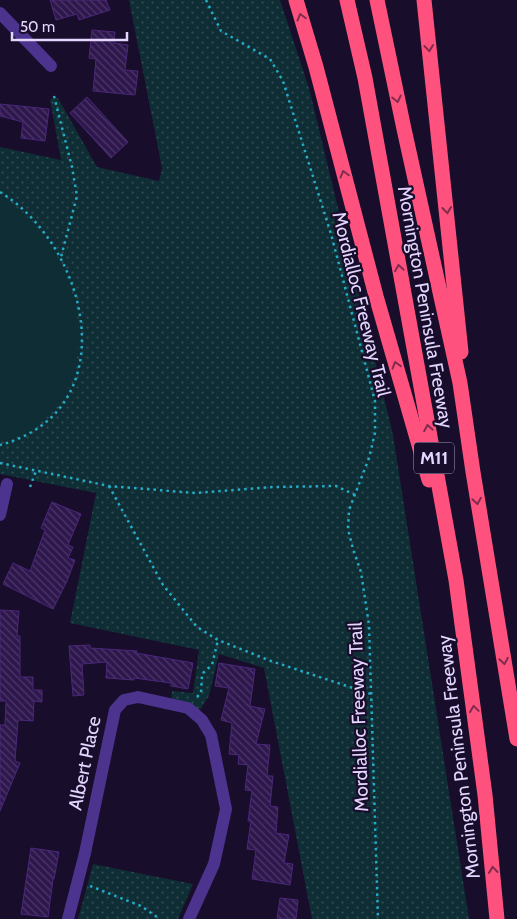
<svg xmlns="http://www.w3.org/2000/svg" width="517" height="919" font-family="Cabin,sans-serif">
<defs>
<pattern id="grass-dots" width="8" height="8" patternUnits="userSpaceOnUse" patternTransform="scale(1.25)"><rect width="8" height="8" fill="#0f2d34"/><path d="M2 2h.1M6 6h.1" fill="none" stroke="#324b52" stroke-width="1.8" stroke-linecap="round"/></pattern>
<pattern id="building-back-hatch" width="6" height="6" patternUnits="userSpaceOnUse" patternTransform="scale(1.25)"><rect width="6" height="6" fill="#2e174d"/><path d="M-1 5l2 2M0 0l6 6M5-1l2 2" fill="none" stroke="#4c3868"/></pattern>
</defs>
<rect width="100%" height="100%" fill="#180d2a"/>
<g fill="url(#grass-dots)">
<polygon points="129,0 280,0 309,88 393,435 469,919 312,919 264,668 219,654 209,696 198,713 171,701 172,691 193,693 199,650 70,623 96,493 0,474 0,147 61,160 50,99 58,98 97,167 159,181 162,168"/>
<polygon points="93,864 193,884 178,919 78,919"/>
</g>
<path fill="#0f2d34" d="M0,196C24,211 44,231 57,256C95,324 87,420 0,442Z"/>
<g fill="url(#building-back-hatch)" stroke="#4a277b">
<polygon points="50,0 106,0 110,10 79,20 77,14 56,20"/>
<polygon points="92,30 115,32 114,43 128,45 125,70 138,71 135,95 93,91 96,59 89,58"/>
<polygon points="87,97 128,142 111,158 70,113"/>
<polygon points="0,104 49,109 45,141 21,138 23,122 0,116"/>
<polygon points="52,502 81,514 68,545 73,547 68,558 75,560 67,581 53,609 3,584 13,563 30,571 45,530 41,528"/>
<polygon points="0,610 19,611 17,636 20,636 20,677 33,677 33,690 42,690 42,702 34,701 33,721 18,720 15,761 20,763 0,811 0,725 5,725 6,701 0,701"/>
<polygon points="90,645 90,648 137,651 136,653 193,663 188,689 171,686 171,683 134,678 134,680 106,678 107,662 82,664 84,695 73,696 69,646"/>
<polygon points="219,663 255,669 250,706 265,709 256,744 270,745 267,776 273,776 270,806 278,807 276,833 289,835 284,863 293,864 290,885 252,879 256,850 247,849 251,821 248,821 252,791 245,790 248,765 238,764 239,755 229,754 232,723 221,720 229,688 215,686"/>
<polygon points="31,848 59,852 54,879 53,879 48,917 21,914"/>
<polygon points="280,898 298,900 296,919 277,919"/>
</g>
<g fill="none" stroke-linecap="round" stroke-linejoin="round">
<g stroke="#22acc7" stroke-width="2.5" stroke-dasharray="2.5 4" stroke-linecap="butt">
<polyline points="206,0 221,31 270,59 283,81 331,234 375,401 375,433 369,458 349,510 348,529 353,549 361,572 369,625 378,919"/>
<polyline points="54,96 72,167 77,196 61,257"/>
<path d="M0,192C90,247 127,411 0,445"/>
<polyline points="0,463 109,486 195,493 274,487 336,486 355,495"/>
<polyline points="109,486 163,585 197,627 218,640 271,661 371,694"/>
<polyline points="30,487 36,471"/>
<polyline points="197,697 201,693 202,674 212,665 218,640"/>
<polyline points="90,886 141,906 160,919"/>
</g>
<g stroke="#4b338e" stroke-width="12">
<polyline points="0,13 51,66"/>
<polyline points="0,515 7,484"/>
<polyline points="68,919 85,853 115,710 124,700 138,697 188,708 202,720 211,735 226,809 214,864 189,919"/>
</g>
<g stroke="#ff517d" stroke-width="15">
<polyline points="296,0 316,67 376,296 429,480"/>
<polyline points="347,0 365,78 456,580 485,795 497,919"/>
<polyline points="377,0 404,129 460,383 473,472 517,739"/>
<polyline points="424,0 461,352"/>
</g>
</g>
<defs><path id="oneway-chevron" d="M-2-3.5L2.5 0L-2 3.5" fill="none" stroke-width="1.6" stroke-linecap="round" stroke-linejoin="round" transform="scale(1.25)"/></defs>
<g stroke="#802c4f">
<use href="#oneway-chevron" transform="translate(301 17) rotate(-106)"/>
<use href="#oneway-chevron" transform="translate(429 48) rotate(84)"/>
<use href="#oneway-chevron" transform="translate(397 99) rotate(78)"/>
<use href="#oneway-chevron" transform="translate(344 174) rotate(-105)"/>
<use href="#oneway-chevron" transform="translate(447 210) rotate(84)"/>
<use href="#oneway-chevron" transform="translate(399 268) rotate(-100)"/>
<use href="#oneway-chevron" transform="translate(396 365) rotate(-106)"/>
<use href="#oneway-chevron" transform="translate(428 428) rotate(-100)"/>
<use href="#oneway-chevron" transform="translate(477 501) rotate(81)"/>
<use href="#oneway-chevron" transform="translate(504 661) rotate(81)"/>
<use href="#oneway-chevron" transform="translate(474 709) rotate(-98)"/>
<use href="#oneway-chevron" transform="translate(493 870) rotate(-96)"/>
</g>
<g text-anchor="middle" stroke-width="4.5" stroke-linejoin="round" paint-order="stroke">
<rect fill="#180d2a" stroke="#a79abf" stroke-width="1" x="414" y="442.5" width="40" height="31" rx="4"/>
<g font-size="18" font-weight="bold" fill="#e4d6ff">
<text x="434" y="464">M11</text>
</g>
<g font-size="19" fill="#e4d6ff" stroke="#180d2a">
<text transform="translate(362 304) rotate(76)" y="7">Mordialloc Freeway Trail</text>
<text transform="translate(426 307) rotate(80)" y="7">Mornington Peninsula Freeway</text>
<text transform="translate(358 717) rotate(-92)" y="7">Mordialloc Freeway Trail</text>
<text transform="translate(458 757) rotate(-97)" y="7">Mornington Peninsula Freeway</text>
<text transform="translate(84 763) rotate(-78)" y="7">Albert Place</text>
</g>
</g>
<path d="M12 32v8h115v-8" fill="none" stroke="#e4d6ff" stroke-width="2.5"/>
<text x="20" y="32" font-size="15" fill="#e4d6ff" stroke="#180d2a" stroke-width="4" paint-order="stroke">50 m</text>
</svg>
